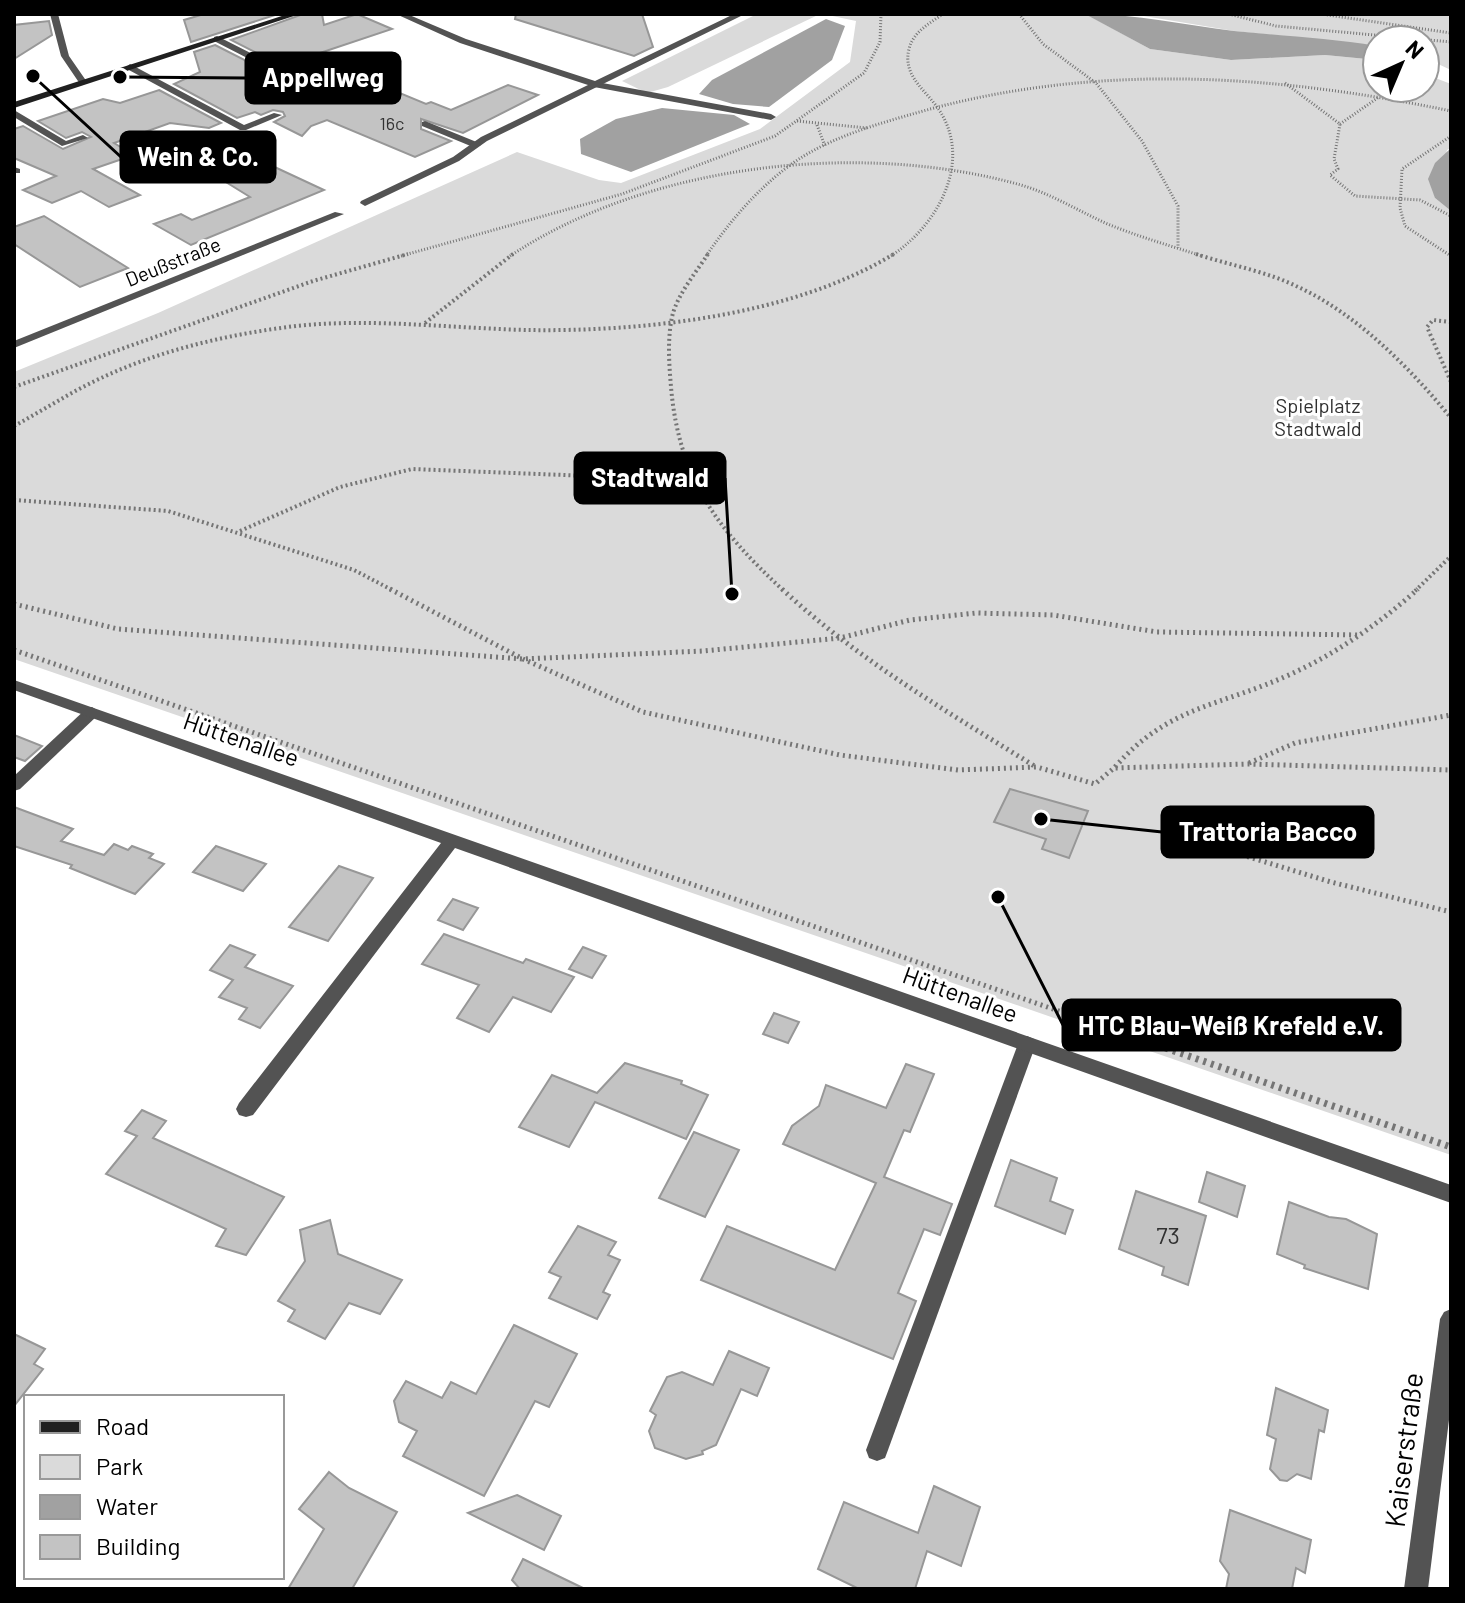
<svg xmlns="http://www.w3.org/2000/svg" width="1465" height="1603" font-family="Barlow,sans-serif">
<rect width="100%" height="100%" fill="#fff"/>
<g fill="#dadada">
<polygon points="757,14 820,14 668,87 647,93 622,81"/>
<polygon points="823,14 1086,14 1150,49 1231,60 1325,55 1377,60 1377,88 1425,88 1425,74 1451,84 1451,148 1447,150 1435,198 1451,211 1451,1155 14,659 14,372 158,313 517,152 599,180 621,183 760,129 850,62 856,21"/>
<polygon points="1132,14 1451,14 1451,70 1425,58 1425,40 1377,40 1377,46 1234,31"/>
</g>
<g fill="#a1a1a1">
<path d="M1085,14C1137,14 1184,25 1234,31C1282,36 1329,38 1377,46V60L1325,55L1231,60L1150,49Z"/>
<polygon points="826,19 845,26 832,60 769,107 733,104 699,94 712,80"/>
<polygon points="662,108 734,115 750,124 631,172 581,154 580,139 616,119"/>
<polygon points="1451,148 1451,211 1435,198 1428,179 1435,163"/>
</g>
<g fill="#c3c3c3" stroke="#979797" stroke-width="2">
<polygon points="204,14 278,14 191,42 184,20"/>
<polygon points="303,14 322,14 324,25 357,14 392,29 293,62 330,80 316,83 231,40"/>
<polygon points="516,14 642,14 653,47 634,56 515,19"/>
<polygon points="49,21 52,35 14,59 14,25"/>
<polygon points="215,45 311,94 335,89 334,82 359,94 383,86 426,104 431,102 451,110 508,85 538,95 463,133 421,119 421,129 451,141 415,157 327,120 311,126 302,136 274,122 285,116 283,112 273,110 261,115 255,112 237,118 174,84 200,72 194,52"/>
<polygon points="159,90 221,123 209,128 170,123 114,143 134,155 93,169 140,195 109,207 81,191 52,203 23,190 56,176 14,158 14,129 23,126 63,149 91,137 82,132 66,138 38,121 103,99 120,103"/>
<polygon points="242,158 261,167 266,163 324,190 191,245 154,224 181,214 192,220 250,197 208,171"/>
<polygon points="44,216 128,268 80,287 14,244 14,227"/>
<polygon points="14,735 42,746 25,761 14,757"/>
<polygon points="1010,789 1088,811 1069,858 1042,849 1046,839 994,822"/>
<polygon points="14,807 73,829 61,841 104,855 114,844 128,850 132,846 153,854 149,858 164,864 135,894 70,868 72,865 14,846"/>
<polygon points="216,846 266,864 243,891 193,872"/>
<polygon points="339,866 373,878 328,941 289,927"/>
<polygon points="453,899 478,908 463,930 438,920"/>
<polygon points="444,934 523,963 526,959 574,977 551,1012 513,997 489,1032 457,1018 479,985 422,964"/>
<polygon points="230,945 255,955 245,967 293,986 260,1028 239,1019 247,1008 219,997 233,980 210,970"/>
<polygon points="583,947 606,956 592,978 569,969"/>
<polygon points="774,1013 799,1022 788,1043 763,1034"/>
<polygon points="625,1063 682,1081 681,1084 708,1095 686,1139 595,1102 569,1147 519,1127 552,1075 597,1093"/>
<polygon points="906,1064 934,1074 910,1132 904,1130 884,1177 952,1204 940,1235 924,1229 898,1293 916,1301 893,1359 701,1280 727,1226 835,1270 876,1183 783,1144 792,1126 819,1106 826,1085 886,1108"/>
<polygon points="142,1110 166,1121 153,1138 284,1197 246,1255 216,1246 226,1229 106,1174 137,1136 125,1131"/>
<polygon points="694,1132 739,1150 705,1217 659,1198"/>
<polygon points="1011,1160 1057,1178 1050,1201 1073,1210 1065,1234 995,1206"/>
<polygon points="1207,1172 1245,1186 1237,1217 1199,1202"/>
<polygon points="1136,1191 1206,1216 1188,1285 1162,1275 1164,1267 1119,1249"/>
<polygon points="1289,1202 1329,1217 1346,1219 1377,1234 1368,1289 1304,1268 1305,1265 1277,1254"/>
<polygon points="330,1220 338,1254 402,1280 380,1314 349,1303 325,1339 288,1321 295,1310 278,1301 305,1261 300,1230"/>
<polygon points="578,1226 616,1242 608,1255 620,1260 603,1292 610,1295 597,1319 549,1298 561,1277 549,1272"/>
<polygon points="514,1325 577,1354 549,1407 535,1401 484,1496 403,1456 417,1431 399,1422 394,1401 406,1381 442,1398 451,1382 476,1394"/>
<polygon points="14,1334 45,1349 34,1364 43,1369 14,1406"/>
<polygon points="729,1351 769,1368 757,1396 741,1389 716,1445 702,1451 703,1454 686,1459 655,1448 649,1431 656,1415 650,1411 667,1377 682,1372 713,1385"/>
<polygon points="1276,1388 1328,1410 1324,1432 1319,1430 1311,1479 1297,1474 1287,1481 1280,1480 1270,1469 1276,1439 1267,1435"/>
<polygon points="329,1472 349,1488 397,1512 352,1589 288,1589 324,1529 299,1509"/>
<polygon points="934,1486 980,1507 961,1566 927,1551 915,1589 859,1589 818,1569 844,1502 918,1533"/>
<polygon points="517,1495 561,1516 544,1550 468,1513"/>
<polygon points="1230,1510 1311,1540 1305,1573 1296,1568 1292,1589 1226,1589 1229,1574 1220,1561"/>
<polygon points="523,1559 585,1589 520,1589 512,1580"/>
</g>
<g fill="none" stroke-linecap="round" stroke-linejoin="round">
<g stroke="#757575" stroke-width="3" stroke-dasharray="1 2" stroke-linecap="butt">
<polyline points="1019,14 1043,44 1096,83 1142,141 1178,206 1178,248"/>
<polyline points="1229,14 1276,26 1451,42"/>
<polyline points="1321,14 1451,33"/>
<polyline points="1285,83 1340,124 1334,159 1338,169 1330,175 1355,196 1420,200 1451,216"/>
<polyline points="797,121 867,128"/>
<polyline points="1340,124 1379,97"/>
<polyline points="817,125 825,146"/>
<polyline points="1451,136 1402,169 1400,208 1405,226 1451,256"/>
<polyline points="401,256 622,194 775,136 864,73 880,42 881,14"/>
<path d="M510,256C650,163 861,140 1021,185C1052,194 1080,212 1110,225C1140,237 1171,246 1202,256"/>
<path d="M706,256C730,221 758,188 793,163C829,138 874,125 916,113C1093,62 1273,74 1451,111"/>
<path d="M891,256C941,223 976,155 934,103C921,87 903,73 909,49C913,32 930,23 943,14"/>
</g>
<g stroke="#757575" stroke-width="4" stroke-dasharray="2 3" stroke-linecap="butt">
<path d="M708,254C696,272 679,293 673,313C667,336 669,363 671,387C679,479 717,529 784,591"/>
<path d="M1196,254C1229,265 1265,271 1296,286C1356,313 1410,368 1451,418"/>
<polyline points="1451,322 1433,320 1427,327 1451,382"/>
<polyline points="425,323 513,254"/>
<polyline points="14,387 313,281 408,254"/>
<path d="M14,426C42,411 69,393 99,379C160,350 229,334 296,326C372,318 449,328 526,330C643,332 792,316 894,254"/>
<polyline points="14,500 168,511 354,570 394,591"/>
<polyline points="240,531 340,487 412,469 690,480"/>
<polyline points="1415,591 1451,556"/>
</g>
<g stroke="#757575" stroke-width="5" stroke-dasharray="2 4" stroke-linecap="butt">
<polyline points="390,589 523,659 643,712 840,755 958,770 1037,767 1095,784 1114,768 1248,764 1451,770"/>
<path d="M782,589C858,660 948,712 1036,767"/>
<polyline points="14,604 118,629 523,659 703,651 840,638 910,620 976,613 1053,615 1157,632 1359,635"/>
<polyline points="14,650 1111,1029"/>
<polyline points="1249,763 1295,743 1451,715"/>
<path d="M1115,767C1169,705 1222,706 1291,674C1337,653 1380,623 1418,589"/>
<polyline points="1190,839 1331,882 1451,912"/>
</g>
<polyline stroke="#757575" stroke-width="7" stroke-dasharray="3 5" stroke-linecap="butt" points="1105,1027 1451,1147"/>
<g fill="#535353" fill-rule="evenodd">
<polygon points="217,36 316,86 330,83 334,86 312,91 214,41 214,37"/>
<polygon points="130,64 244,125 274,113 282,115 246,130 240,130 127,69 126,67"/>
<polygon points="597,82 771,114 776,117 771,120 594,87 593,85"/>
<polygon points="14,110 66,141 83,135 88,138 62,146 14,117"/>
<polygon points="425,121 479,143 481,145 473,147 422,126 422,122"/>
<polygon points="14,167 20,169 20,173 14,173"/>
<polygon points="92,707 100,712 97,716 20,789 14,791 14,776 87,708"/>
<polygon points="1027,1036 1034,1039 1036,1044 888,1450 885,1458 877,1461 869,1458 866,1450 1018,1044 1020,1039"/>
</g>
<g fill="#535353" fill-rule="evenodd">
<polygon points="50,14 58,14 69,56 87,82 86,84 80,84 61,56"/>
<polygon points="396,14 407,14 466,39 595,81 734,14 745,14 487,141 459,161 365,206 360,203 361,201 453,157 481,137 588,85 460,43"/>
<polygon points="335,212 344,214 14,348 14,341"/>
<polygon points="14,680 1451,1185 1451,1203 455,848 253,1115 246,1117 239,1115 236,1109 239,1103 441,843 14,690"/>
<polygon points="1451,1309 1451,1404 1428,1589 1404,1589 1440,1319 1444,1312"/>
</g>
<polygon fill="#202020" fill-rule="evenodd" points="288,14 300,14 14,108 14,102"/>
</g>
<g text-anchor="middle" stroke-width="6" stroke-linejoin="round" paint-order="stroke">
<g font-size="18" fill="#313131">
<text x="392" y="130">16c</text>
</g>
<g font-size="20" fill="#000" stroke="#fff">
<text transform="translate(173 262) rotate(-22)" y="7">Deußstraße</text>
</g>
<g font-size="20" fill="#313131" stroke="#fff">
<text x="1318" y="413">Spielplatz<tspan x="1318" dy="23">Stadtwald</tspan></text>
</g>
<g font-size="24" fill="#000" stroke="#fff">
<text transform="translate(241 740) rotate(19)" y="8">Hüttenallee</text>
<text transform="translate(960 995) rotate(20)" y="8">Hüttenallee</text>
</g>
<g font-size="24" fill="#313131">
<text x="1168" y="1244">73</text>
</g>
<g font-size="28" fill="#000" stroke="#fff">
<text transform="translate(1404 1450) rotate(-83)" y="10">Kaiserstraße</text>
</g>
</g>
<path fill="none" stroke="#000" stroke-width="3" d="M120 77L246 78M33 76L121 157M732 594L725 478M1041 819L1162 832M998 897L1063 1025"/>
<g fill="#000" stroke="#fff" stroke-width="3">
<circle cx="120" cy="77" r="8"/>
<circle cx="33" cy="76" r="8"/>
<circle cx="732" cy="594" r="8"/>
<circle cx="1041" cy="819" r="8"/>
<circle cx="998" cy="897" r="8"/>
</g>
<g fill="#000" stroke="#000" stroke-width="3">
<rect x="246" y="53" width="154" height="50" rx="8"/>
<rect x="121" y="132" width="154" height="50" rx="8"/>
<rect x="575" y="453" width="150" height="50" rx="8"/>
<rect x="1162" y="807" width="211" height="50" rx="8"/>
<rect x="1063" y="1000" width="337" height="50" rx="8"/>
</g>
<g font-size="26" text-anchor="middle" font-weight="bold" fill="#fff">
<text x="323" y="87">Appellweg</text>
<text x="198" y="166">Wein &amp; Co.</text>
<text x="650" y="487">Stadtwald</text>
<text x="1268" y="841">Trattoria Bacco</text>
<text x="1231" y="1035">HTC Blau-Weiß Krefeld e.V.</text>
</g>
<rect width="1465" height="1603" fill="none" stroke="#000000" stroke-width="32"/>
<rect x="24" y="1395" width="260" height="184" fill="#ffffff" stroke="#999999" stroke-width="2"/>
<rect x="40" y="1421" width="40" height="12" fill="#202020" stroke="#999999" stroke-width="2"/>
<text x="96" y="1435" font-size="24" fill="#000000">Road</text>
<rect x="40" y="1455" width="40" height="24" fill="#dadada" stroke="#999999" stroke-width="2"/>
<text x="96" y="1475" font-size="24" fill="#000000">Park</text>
<rect x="40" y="1495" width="40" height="24" fill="#a1a1a1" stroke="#999999" stroke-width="2"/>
<text x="96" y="1515" font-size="24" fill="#000000">Water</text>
<rect x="40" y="1535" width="40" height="24" fill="#c3c3c3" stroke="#999999" stroke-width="2"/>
<text x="96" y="1555" font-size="24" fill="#000000">Building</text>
<g transform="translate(1401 64) rotate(44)"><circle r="38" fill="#ffffff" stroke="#999999" stroke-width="2"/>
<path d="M0-6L14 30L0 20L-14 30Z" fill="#000000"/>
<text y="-12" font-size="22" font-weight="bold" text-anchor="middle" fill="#000000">N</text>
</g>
</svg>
